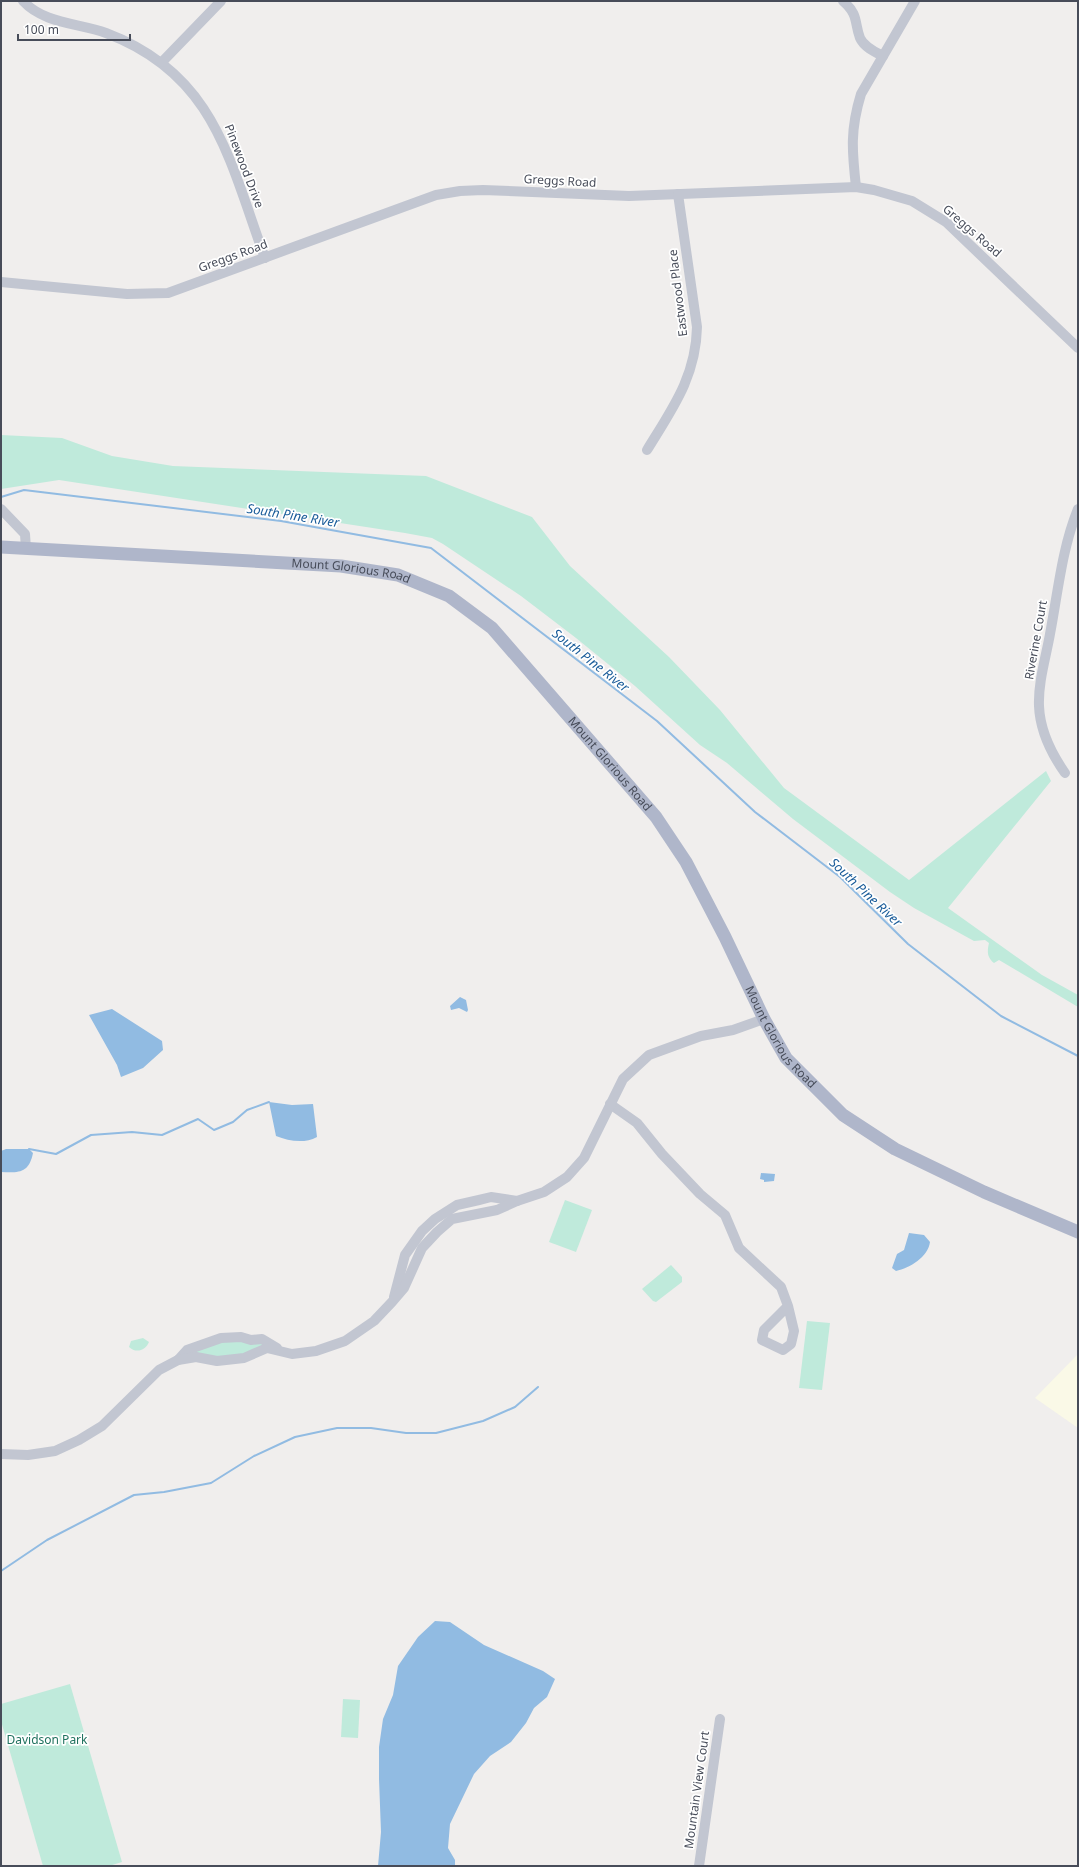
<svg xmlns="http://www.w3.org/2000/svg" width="1079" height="1867" font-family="'Noto Sans',sans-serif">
<rect width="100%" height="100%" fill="#f0eeed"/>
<polygon fill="#faf9e7" points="1078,1354 1078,1428 1035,1398"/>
<g fill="#bfeadb">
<path d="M1,435L62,438L112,456L173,466L426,476L532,517L570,566L669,657L720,710L784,788L909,880L1046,771L1051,781L948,908L1042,975L1078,995V1007L999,960L994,963C987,957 987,952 989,943L985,940L974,941L914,908L890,892L793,819L727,763L700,745L635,686L576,638L521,596L443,544L432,538L405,533L59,480L1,489Z"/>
<polygon points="565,1200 592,1210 576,1252 549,1242"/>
<polygon points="671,1265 682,1277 682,1282 656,1302 653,1301 642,1289"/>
<polygon points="807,1321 830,1323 822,1390 799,1388"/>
<path d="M143,1338L149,1342C146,1350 136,1354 129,1347L131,1341Z"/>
<polygon points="221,1338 276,1346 217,1361 187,1350"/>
<polygon points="70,1684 122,1862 109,1866 43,1866 1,1721 1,1704"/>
<polygon points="343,1699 360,1700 358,1738 341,1737"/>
</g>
<g fill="#91bbe2">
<polygon points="460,997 466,1000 468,1010 467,1012 459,1008 451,1010 450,1006"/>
<polygon points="112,1009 162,1041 163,1050 143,1068 121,1077 117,1065 89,1015"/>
<path d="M269,1102L292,1105L313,1104L317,1137C304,1144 289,1141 276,1136Z"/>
<path d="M6,1149H29L33,1153C29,1173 19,1173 1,1172V1151Z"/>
<polygon points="761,1173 775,1174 774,1181 764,1182 764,1180 760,1179"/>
<path d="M909,1233L924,1235L930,1242C928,1257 910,1268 896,1271L892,1268L897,1254L904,1250Z"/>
<polygon points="435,1621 450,1622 484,1645 543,1671 555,1679 547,1697 534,1708 526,1723 511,1742 490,1756 474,1774 450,1824 448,1848 455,1860 455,1866 378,1866 381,1832 379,1779 379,1747 383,1719 393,1695 398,1666 418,1637"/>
</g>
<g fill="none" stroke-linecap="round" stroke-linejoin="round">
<g stroke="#91bbe2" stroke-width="2">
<polyline points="1,497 24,490 281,521 431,548 657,721 755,812 840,877 908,944 1001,1016 1078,1056"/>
<polyline points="29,1149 56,1154 91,1135 132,1132 162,1135 198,1119 214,1130 233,1122 247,1110 269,1102"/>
<polyline points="1,1571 47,1540 134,1495 164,1492 211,1483 254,1456 295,1437 337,1428 371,1428 406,1433 436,1433 483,1421 515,1407 538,1387"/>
</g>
<g stroke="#c2c6d1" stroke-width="10">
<path d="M23,1C44,24 79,23 106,33C215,74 229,160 265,258"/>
<path d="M843,1C859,15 854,22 860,38C864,47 875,52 883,56"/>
<polyline points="162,62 221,1"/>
<path d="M856,187C852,151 850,130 861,94L915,1"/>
<polyline points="1,282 127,294 168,293 436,195 460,191 483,190 629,196 856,187 874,190 912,201 946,222 1078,348"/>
<path d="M647,450C672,409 696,377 697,327L678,194"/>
<polyline points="1,509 25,534 26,549"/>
<path d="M1065,773C1051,753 1040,731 1039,706C1038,682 1046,657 1050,634C1058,592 1062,548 1078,509"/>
<polyline points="610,1104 637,1123 662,1154 700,1194 725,1215 739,1248 781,1287 788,1306 794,1331 791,1344 783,1350 762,1340 764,1330 788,1306"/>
<polyline points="394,1297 405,1255 422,1231 435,1219 457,1205 479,1200 491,1197 517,1201"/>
<polyline points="178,1360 187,1350 221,1338 241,1337 251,1340 262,1339 277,1348"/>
<polyline points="1,1454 28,1455 55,1451 79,1440 102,1426 159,1370 178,1360 196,1357 217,1361 244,1358 267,1348 292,1354 316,1351 345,1341 374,1321 392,1302 404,1288 422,1248 437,1232 452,1219 497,1210 517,1201 544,1192 567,1177 584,1158 623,1079 649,1055 701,1036 733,1030 764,1019"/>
<polyline points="699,1866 720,1719"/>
</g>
<path stroke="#afb6ca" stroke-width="13" id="s1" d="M1,547L341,566L398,575L449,596L492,628L656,817L686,862L725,937L764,1019L786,1058L843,1115L895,1149L984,1192L1078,1232"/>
</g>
<g text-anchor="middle" stroke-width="3.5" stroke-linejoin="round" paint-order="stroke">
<g font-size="12" fill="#474c59" stroke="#fff">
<text transform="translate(244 166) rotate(69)" y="4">Pinewood Drive</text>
<text transform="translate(560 181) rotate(3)" y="4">Greggs Road</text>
<text transform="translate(972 231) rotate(41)" y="4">Greggs Road</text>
<text transform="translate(233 256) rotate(-20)" y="4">Greggs Road</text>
<text transform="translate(678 293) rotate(-97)" y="4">Eastwood Place</text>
<text dy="4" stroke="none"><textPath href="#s1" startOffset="351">Mount Glorious Road</textPath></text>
<text transform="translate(1036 640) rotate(-80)" y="4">Riverine Court</text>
<text dy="4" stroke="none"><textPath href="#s1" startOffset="687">Mount Glorious Road</textPath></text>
<text dy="4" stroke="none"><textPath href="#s1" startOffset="1011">Mount Glorious Road</textPath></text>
<text transform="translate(697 1790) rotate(-82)" y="4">Mountain View Court</text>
</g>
<g font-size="12" fill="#20725f" stroke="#fff">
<text x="47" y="1744">Davidson Park</text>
</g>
<g font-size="13" font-style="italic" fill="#1a5c99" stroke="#fff">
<text transform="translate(293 515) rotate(9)" y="5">South Pine River</text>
<text transform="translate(591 660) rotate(38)" y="5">South Pine River</text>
<text transform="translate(866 892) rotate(43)" y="5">South Pine River</text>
</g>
</g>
<rect width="1079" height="1867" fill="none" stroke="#474c59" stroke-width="4"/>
<path d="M18 34v6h112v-6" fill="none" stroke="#474c59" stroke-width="2"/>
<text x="24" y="34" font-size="12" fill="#474c59" stroke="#ffffff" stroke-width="3" paint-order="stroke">100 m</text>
</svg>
